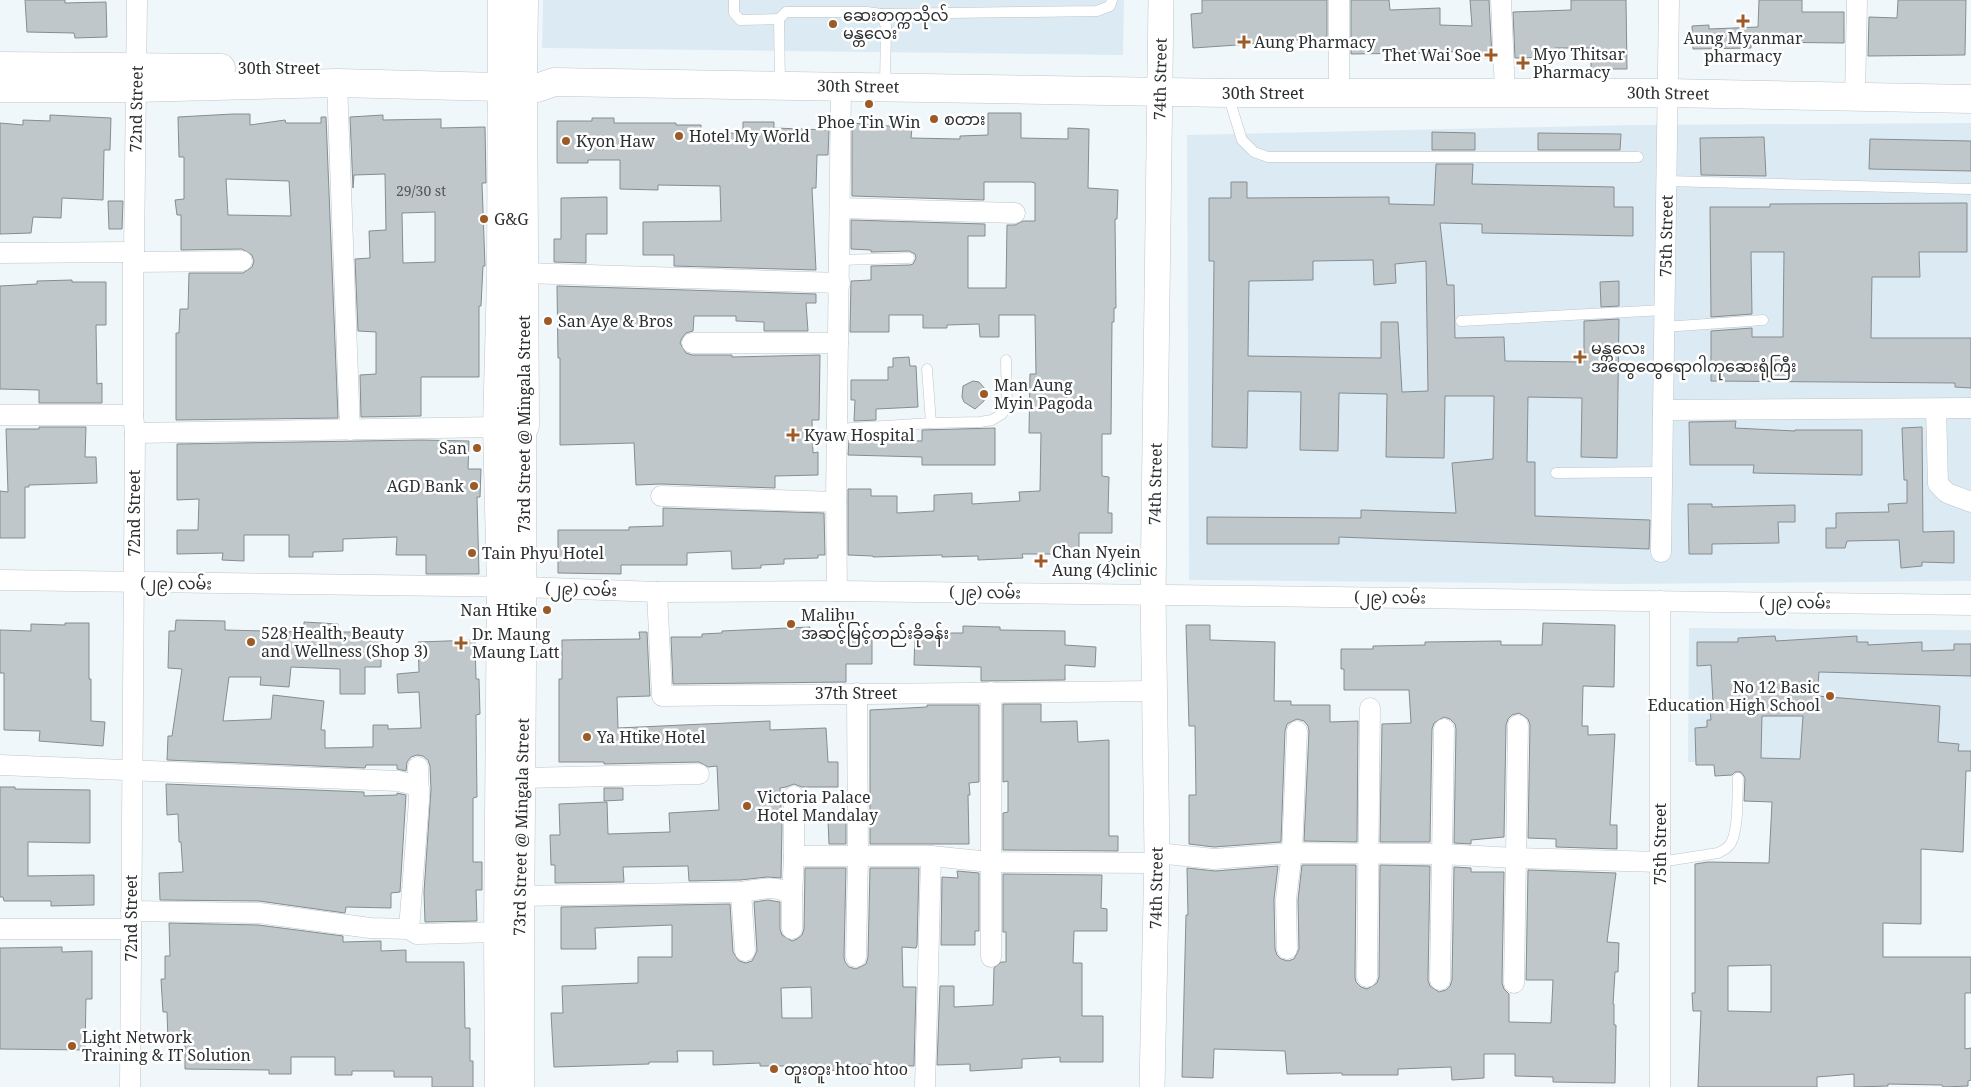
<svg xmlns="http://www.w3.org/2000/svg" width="1971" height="1087" font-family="'Noto Serif','Noto Sans Myanmar',serif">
<rect width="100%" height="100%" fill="#eff7fb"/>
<g fill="#dcebf3">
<polygon points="543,0 1124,0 1123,55 542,48"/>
<polygon points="1971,123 1971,581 1620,584 1189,580 1187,135 1629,125"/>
<polygon points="1689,628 1971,630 1971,765 1688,762"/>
</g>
<g fill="#c0c7cb" stroke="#868d91" fill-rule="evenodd">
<polygon points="25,0 65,0 65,3 106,2 107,37 75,38 74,33 27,32"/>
<polygon points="1202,0 1327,0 1327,40 1282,40 1282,42 1193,48 1191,14 1202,13"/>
<polygon points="1351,0 1389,0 1390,10 1440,8 1440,25 1472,26 1470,0 1489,0 1492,58 1466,57 1466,52 1422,51 1422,53 1351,54"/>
<polygon points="1571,0 1626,0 1627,69 1591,69 1591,48 1555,48 1555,57 1515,58 1513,12 1571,10"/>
<polygon points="1759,0 1802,0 1802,12 1844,12 1844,43 1751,42 1751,48 1693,49 1692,26 1709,25 1709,29 1758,27"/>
<polygon points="1898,0 1966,0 1965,55 1868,56 1869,17 1897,18"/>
<polygon points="988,113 1021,113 1021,138 1068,139 1068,128 1089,129 1088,188 1118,190 1117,219 1115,219 1116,308 1114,308 1114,322 1112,322 1111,434 1102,434 1102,476 1109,477 1108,513 1112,513 1112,533 1079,533 1079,549 1052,549 1052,554 1022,554 1023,558 978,560 978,556 942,557 942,555 873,557 873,556 848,555 848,489 871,489 871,496 897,496 897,513 934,511 934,495 972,493 972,504 1020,501 1019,492 1040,491 1041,433 1029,433 1030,374 1036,374 1035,315 999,315 999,337 980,337 979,324 947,325 947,328 923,328 923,315 889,315 889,332 850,332 851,281 871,280 871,266 910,265 913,264 916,258 915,254 909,251 871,252 871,250 851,249 851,220 985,224 985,236 968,236 968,288 1006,288 1007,225 1015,225 1023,221 1035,221 1035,183 1031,182 984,182 984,200 852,196 852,123 912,128 911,138 960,139 960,136 988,135"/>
<path d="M233,114H250V125L285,120L286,123H321V117H326L338,418L176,420V333H179L180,309H188L189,273H243L252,267L254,261L252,255L242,249L181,250V215H177L175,200L184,199V157H179L178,117ZM226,179L289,181L291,216L228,215Z"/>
<polygon points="50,115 111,118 110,150 104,150 103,200 62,198 61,218 33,217 31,233 0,234 0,123 23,125 23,120 50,121"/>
<path d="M383,115V120L441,119V128L485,127L486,183H482L485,266H483L481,306H479V377H421V416L361,417L360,375L376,374V332L358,331L355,259L370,258L369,231L386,230L385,174L354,175L353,188L350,117ZM435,212V262L403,263L402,213Z"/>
<polygon points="592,118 614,118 614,123 676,123 676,125 701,125 701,133 743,133 743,122 774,122 774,128 829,130 828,155 817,155 816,188 812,188 816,270 674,266 674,255 643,255 643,222 721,221 720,186 658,185 658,190 620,189 620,160 588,160 588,163 557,163 557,121 592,121"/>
<polygon points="1432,132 1475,133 1475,150 1432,150"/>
<polygon points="1538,133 1621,134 1620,150 1538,150"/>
<polygon points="1764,137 1766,176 1701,175 1700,138"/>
<polygon points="1870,139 1971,141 1971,171 1869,169"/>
<path d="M1436,164H1473L1472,184L1614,187V207H1633V236L1482,233V224L1440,223L1447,285H1454L1455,338L1504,337L1505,361L1584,362V321L1619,319L1617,458L1581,457L1582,398L1528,397L1527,462H1535V516L1650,520L1649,549L1339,537V544H1207V517L1361,518V510L1456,513L1452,463L1493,459L1494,396H1445L1444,458L1386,457L1387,394L1339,393L1338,451L1300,450L1301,392L1248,391L1247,448L1212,447L1214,261H1209V198H1231V182H1247V198L1389,197V204L1434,205ZM1373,260L1374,285L1396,283L1395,264L1426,261L1428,391L1402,392L1398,322H1381V358L1248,356L1249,281L1313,280V261Z"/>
<polygon points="607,197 607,234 586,234 586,263 554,262 554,239 561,239 561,198"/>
<polygon points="108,201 123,201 122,229 109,229"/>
<polygon points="1967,203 1967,252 1919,252 1920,277 1872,277 1871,338 1971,338 1971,388 1955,387 1955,383 1711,381 1711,331 1752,328 1752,337 1783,337 1784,252 1751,252 1752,314 1711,317 1710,207 1770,207 1770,204"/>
<polygon points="72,280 72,282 106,282 106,325 96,325 97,384 102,383 102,403 39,403 39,390 0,389 0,286 37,284 37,281"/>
<polygon points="1619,281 1619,306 1601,307 1600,282"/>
<polygon points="557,286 816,294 816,303 806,303 808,331 764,331 764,322 736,321 736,316 694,316 693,331 686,333 682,338 680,343 686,353 692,355 732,355 732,357 820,355 819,420 812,420 813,453 818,452 818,475 775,476 775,488 661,484 636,485 634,443 560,445 560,358 558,358"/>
<polygon points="909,357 910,366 916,366 918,407 876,409 876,420 854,421 855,400 851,400 851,380 888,380 888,367 893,367 893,358"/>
<polygon points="973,381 979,382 986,390 984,401 975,409 964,402 962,397 963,386"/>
<polygon points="1736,421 1735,428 1795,431 1795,430 1862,430 1862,475 1753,473 1754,465 1690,465 1689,422"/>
<polygon points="39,427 86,427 85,457 96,457 97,483 29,485 29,487 25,487 25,538 0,538 0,491 8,492 6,429 39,429"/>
<polygon points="1922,427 1923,532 1954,531 1954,563 1922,562 1922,566 1901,568 1899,540 1847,541 1845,548 1826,548 1826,528 1836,528 1836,513 1889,512 1888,504 1907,503 1907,480 1904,480 1902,428"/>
<polygon points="995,428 995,465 922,465 922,457 848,455 849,440 854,440 854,435 875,433 875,440 922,441 922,430"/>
<polygon points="421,440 469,441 468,469 481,469 480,497 477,497 479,574 426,574 426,555 396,555 397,537 343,539 343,551 313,552 313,557 289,557 289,535 244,535 244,561 222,560 223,553 177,554 177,530 198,530 199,499 177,500 177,444"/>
<polygon points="1688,504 1712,504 1712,507 1795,505 1795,522 1778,522 1779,543 1712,544 1712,554 1689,554"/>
<polygon points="663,508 824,513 825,555 818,555 818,558 784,559 784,564 761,565 761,568 732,569 731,551 687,553 687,565 621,565 621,574 558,573 558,530 629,530 629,527 663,526"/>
<polygon points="176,620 225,621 225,630 304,632 304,622 338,624 338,632 381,632 381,667 365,667 365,694 340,694 340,669 291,667 289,687 260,685 261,677 229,677 223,721 271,719 273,695 324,701 321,730 325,730 325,748 373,747 373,725 388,725 388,729 421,728 419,692 398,693 397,674 419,672 418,642 475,640 476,679 479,679 480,714 476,715 477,797 473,798 473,862 482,862 482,890 476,890 477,921 425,922 424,892 431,789 430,766 428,760 423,756 417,755 411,757 407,762 406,771 397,769 397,765 366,765 365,768 167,760 168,736 172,736 182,669 168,668 169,631 175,631"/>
<polygon points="65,623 89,623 89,679 91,679 91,721 105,722 103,746 39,741 40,731 4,730 4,673 0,673 0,630 31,631 31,624 65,625"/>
<polygon points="1543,623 1615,625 1614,687 1583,686 1582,726 1588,726 1588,735 1615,734 1610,825 1617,825 1617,849 1556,847 1556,839 1528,838 1530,725 1528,719 1519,713 1512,715 1508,719 1506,725 1504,837 1471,840 1471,844 1454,843 1456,729 1455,724 1450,719 1444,717 1434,723 1432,729 1430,842 1380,842 1382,724 1411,723 1409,690 1344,690 1344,669 1341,669 1341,649 1373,649 1373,646 1425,645 1425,642 1501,641 1501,645 1542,645"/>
<polygon points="1186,625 1210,625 1210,640 1275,642 1274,701 1291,701 1291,705 1330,705 1330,722 1358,721 1357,842 1304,841 1309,731 1308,726 1304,721 1297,719 1287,724 1285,731 1281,842 1214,847 1189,844 1189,795 1196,795 1195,726 1189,726"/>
<polygon points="963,626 1000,627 1000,630 1065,631 1065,645 1096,647 1095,667 1065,665 1065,680 981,681 981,667 914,665 915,633 963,633"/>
<polygon points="810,627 810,636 850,635 850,631 872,632 872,664 846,664 846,682 673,684 671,637 702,637 702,634 722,633 722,631"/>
<polygon points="639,632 647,632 650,696 617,697 618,728 770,721 770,730 826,728 828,762 838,762 838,787 802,787 794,784 786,787 780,788 782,827 781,878 767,877 740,880 689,881 688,866 623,867 624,882 555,883 555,865 551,865 550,835 560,835 559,804 607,802 608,834 670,832 669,813 719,810 717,766 708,767 699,762 604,764 604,762 559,762 559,679 562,679 562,640 640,639"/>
<path d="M1775,636L1776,641L1857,636V642H1868V645L1922,642V651L1954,650V644H1971V676L1819,672L1817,696L1940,706L1938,742L1959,744L1958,751H1971V771H1966L1963,852L1921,849V924L1883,923V957H1971V993H1965V1049L1971,1048V1080L1968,1081V1086L1943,1087L1942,1085L1888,1084V1086L1854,1087V1074L1817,1077V1087H1698L1701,1011H1693L1692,993H1695V864L1708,862L1769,863L1772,802L1744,801L1745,778L1741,772H1735L1732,775L1715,776L1714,765H1696L1695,728L1707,727V720H1711L1709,702H1713L1711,665L1697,666V642H1738V638ZM1762,716H1803L1800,759L1761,758ZM1771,965V1012L1728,1011V966Z"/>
<polygon points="1003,704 1041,704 1041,722 1077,721 1078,742 1109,740 1109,836 1118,836 1118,851 1003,850 1003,813 1008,812 1008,781 1003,782"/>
<polygon points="927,705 979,705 979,782 969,783 970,795 968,795 969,844 870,844 870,710 927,707"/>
<polygon points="166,784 364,792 364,796 397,795 397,793 406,795 400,892 391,893 391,908 346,907 345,913 259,901 160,900 159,873 183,872 181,842 179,842 178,814 167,815"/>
<polygon points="0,787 15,787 15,789 90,790 90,843 28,842 28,876 94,875 94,905 51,906 51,901 4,901 3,897 0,897"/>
<polygon points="604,788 623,788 623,800 604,801"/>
<polygon points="846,819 846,844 829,844 828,820"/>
<polygon points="1302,865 1356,865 1355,977 1356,982 1361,987 1367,989 1377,983 1379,977 1380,865 1430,866 1428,980 1430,986 1439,992 1446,990 1450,986 1452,980 1454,867 1471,868 1471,872 1504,872 1502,983 1504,989 1509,994 1509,1022 1551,1023 1553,980 1526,980 1528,870 1616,873 1607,942 1619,943 1618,972 1615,972 1613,1004 1614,1004 1614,1025 1616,1025 1615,1083 1553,1082 1553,1077 1515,1076 1515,1054 1484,1054 1484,1078 1452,1080 1451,1067 1398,1069 1398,1075 1342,1075 1342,1073 1287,1074 1285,1051 1214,1049 1213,1078 1182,1077 1186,915 1188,915 1187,868 1215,871 1278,866 1274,899 1275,949 1277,955 1281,959 1288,961 1294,959 1299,949 1298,900"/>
<path d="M805,868H846L844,957L845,962L849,967L856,969L866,964L868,957L870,868H919L917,945L916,948L902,947L903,987H916L914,1066L858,1064V1065L843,1066V1070L786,1072V1066H760V1063L713,1065V1051H677L678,1062H649V1064L554,1067L551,1013H563L562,986L638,983V957H672V925L595,928L596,949H561V907L730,904L733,952L739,961L746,963L752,961L757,951L754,902L768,900L780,902V929L782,935L792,941L797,939L802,935L804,929ZM811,987L812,1018H782L781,988Z"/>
<polygon points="957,871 979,873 979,931 975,931 975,945 941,945 942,877 958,878"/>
<polygon points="1003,874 1102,875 1101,908 1107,909 1107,931 1074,931 1073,963 1082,963 1082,1016 1103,1016 1103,1062 1060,1062 1060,1057 1022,1059 1022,1068 970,1071 970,1064 937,1065 940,986 954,986 954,1007 993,1005 994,968 1001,962 1006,962 1006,932 1003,932"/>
<polygon points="169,923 258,925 343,936 343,942 381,941 381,951 406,950 406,962 464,962 465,1028 470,1028 470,1061 473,1061 473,1087 432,1087 432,1077 394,1077 394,1071 352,1071 352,1075 335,1075 335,1057 291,1057 291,1074 269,1074 269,1070 185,1069 185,1041 168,1041 167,1012 163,1012 161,979 165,979 165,956 170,956"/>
<polygon points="62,947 62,952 92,951 92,999 86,999 85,1050 0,1049 0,948"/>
</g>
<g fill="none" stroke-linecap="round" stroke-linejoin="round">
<g stroke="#bec5c9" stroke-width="11">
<g id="service">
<polyline points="734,0 734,13 740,20 779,19"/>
<polyline points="881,14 1097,11 1110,6 1112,0"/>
<polyline points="780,84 779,19 786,12 867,12 881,14 886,26 885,86"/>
<polyline points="1228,95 1242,140 1254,152 1268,157 1638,157"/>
<polyline points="1667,181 1971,189"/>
<polyline points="839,260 909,258"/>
<polyline points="1461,321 1664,310"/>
<polyline points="1664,327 1763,320"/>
<polyline points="927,369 931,423"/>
<polyline points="837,429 931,423 980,422 992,420 1002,414 1007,405 1006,360"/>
<polyline points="1556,473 1662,472"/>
<path d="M1660,862L1718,853C1724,850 1728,848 1731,843C1739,827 1737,796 1738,778"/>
</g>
</g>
<g stroke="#bec5c9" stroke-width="21">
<g id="minor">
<polyline points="1339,0 1339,94"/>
<polyline points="1501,0 1505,92"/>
<polyline points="337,83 350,430"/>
<polyline points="1855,97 1857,0"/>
<polyline points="840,208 1015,213"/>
<polyline points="0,253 134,252"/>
<polyline points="133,262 242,261"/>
<polyline points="524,273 840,283"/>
<polyline points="692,343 838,343"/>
<polyline points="1936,409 1938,484 1947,493 1971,502"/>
<polyline points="1663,410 1971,408"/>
<polyline points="0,415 133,415"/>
<polyline points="135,433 497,427"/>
<polyline points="661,496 836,502"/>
<polyline points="1661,552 1669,0"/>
<polyline points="0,580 524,587 657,592 837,591 1971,605"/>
<polyline points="837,591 836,502 841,86"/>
<polyline points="657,592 662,696 1155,691"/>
<polyline points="1660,601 1660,1087"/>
<polyline points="991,692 991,957"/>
<polyline points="0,765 398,781 411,784 419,789"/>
<polyline points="523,778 699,774"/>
<polyline points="1157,853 1214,859 1292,853 1441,854 1515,858 1660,862"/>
<polyline points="794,856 794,796"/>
<polyline points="741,892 745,951"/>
<path d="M520,896L741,892C758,890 778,883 792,896V929"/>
<polyline points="792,896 794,856 931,856 990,862 1156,863"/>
<polyline points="131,911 259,913 370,928 409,929 417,934 498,932"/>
<polyline points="0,929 131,929"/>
<polyline points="409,929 419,801 418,767"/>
<polyline points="1287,949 1286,899 1292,853 1297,731"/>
<polyline points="856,957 858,856 857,693"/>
<polyline points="1367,977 1370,708"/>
<polyline points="1440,980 1444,729"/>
<polyline points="1514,983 1518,725"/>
<polyline points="130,1087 135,433 133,415 133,262 134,252 137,0"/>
<polyline points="925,1087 931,856"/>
</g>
</g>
<g stroke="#bec5c9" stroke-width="26">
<polyline id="tertiary" points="1152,1087 1157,853 1153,595 1161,0"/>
</g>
<g stroke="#bec5c9" stroke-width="29">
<g id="secondary">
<polyline points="0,66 221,68"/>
<polyline points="0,88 136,88 337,83 537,88 554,82 1228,93 1668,93 1971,99"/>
</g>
</g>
<g stroke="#bec5c9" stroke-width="29">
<g id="primary">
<polyline points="499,1087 498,932 501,587 497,427 501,278 502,0"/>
<path d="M520,1087C519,867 524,647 522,427L525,426L523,72L524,0"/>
</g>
</g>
<use href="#service" stroke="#fff" stroke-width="10"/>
<use href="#minor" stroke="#fff" stroke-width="20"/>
<use href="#tertiary" stroke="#fff" stroke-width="25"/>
<use href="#secondary" stroke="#fff" stroke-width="28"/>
<use href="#primary" stroke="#fff" stroke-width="28"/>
</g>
<g fill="#9c5a27" stroke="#fff" stroke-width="2">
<path d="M1740.5 13.5h5v5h5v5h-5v5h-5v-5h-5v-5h5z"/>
<circle cx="833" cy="24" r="5"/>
<path d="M1241.5 34.5h5v5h5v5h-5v5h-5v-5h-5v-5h5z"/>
<path d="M1488.5 47.5h5v5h5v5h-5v5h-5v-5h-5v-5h5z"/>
<path d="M1520.5 55.5h5v5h5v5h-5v5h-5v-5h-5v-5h5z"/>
<circle cx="869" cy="104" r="5"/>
<circle cx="934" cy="119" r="5"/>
<circle cx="679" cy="136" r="5"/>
<circle cx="566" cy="141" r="5"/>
<circle cx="484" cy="219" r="5"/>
<circle cx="548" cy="321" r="5"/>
<path d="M1577.5 349.5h5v5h5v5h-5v5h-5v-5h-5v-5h5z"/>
<circle cx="984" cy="394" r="5"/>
<path d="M790.5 427.5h5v5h5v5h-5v5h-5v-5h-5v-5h5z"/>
<circle cx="477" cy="448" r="5"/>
<circle cx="474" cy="486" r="5"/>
<circle cx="472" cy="553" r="5"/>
<path d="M1038.5 553.5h5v5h5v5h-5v5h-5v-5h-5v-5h5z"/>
<circle cx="547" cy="610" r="5"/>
<circle cx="791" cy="624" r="5"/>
<circle cx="251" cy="642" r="5"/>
<path d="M458.5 635.5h5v5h5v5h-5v5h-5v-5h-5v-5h5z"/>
<circle cx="1830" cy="696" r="5"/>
<circle cx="587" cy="737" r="5"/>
<circle cx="747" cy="806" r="5"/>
<circle cx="72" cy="1046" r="5"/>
<circle cx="774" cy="1069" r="5"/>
</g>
<g text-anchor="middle" stroke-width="5" stroke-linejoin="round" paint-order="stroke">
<g font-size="14" fill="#515557">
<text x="421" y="196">29/30 st</text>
</g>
<g font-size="16" fill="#2c2f30" stroke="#fff" text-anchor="start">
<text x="843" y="21">ဆေးတက္ကသိုလ်<tspan x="843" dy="18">မန္တလေး</tspan></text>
<text x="1743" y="44" text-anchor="middle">Aung Myanmar<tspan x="1743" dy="18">pharmacy</tspan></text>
<text x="1254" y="48">Aung Pharmacy</text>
<text x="1533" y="60">Myo Thitsar<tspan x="1533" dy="18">Pharmacy</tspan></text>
<text x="1481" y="61" text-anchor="end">Thet Wai Soe</text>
<text x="944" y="125">စတား</text>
<text x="869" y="128" text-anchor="middle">Phoe Tin Win</text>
<text x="689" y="142">Hotel My World</text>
<text x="576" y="147">Kyon Haw</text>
<text x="494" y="225">G&amp;G</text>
<text x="558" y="327">San Aye &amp; Bros</text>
<text x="1591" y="354">မန္တလေး<tspan x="1591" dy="18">အထွေထွေရောဂါကုဆေးရုံကြီး</tspan></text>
<text x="994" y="391">Man Aung<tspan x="994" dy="18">Myin Pagoda</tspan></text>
<text x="804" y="441">Kyaw Hospital</text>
<text x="467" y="454" text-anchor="end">San</text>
<text x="464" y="492" text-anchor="end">AGD Bank</text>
<text x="1052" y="558">Chan Nyein<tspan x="1052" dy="18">Aung (4)clinic</tspan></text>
<text x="482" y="559">Tain Phyu Hotel</text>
<text x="537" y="616" text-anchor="end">Nan Htike</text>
<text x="801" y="621">Malibu<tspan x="801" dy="18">အဆင့်မြင့်တည်းခိုခန်း</tspan></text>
<text x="261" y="639">528 Health, Beauty<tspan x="261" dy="18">and Wellness (Shop 3)</tspan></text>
<text x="472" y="640">Dr. Maung<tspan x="472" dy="18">Maung Latt</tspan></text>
<text x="1820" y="693" text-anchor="end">No 12 Basic<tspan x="1820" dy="18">Education High School</tspan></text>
<text x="597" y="743">Ya Htike Hotel</text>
<text x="757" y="803">Victoria Palace<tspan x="757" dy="18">Hotel Mandalay</tspan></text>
<text x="82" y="1043">Light Network<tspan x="82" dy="18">Training &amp; IT Solution</tspan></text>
<text x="784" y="1075">တူးတူး htoo htoo</text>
</g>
<g font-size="16" fill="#2c2f30" stroke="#fff">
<text x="279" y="74">30th Street</text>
<text transform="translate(1160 79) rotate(-89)" y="6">74th Street</text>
<text transform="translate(858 86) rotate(1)" y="6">30th Street</text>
<text x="1263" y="99">30th Street</text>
<text transform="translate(1668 93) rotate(1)" y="6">30th Street</text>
<text transform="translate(136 109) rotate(-89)" y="6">72nd Street</text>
<text transform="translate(1666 236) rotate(-89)" y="6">75th Street</text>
<text transform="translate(524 424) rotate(-90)" y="6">73rd Street @ Mingala Street</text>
<text transform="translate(1155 484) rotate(-89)" y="6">74th Street</text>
<text transform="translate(134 513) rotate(-90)" y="6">72nd Street</text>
<text transform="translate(176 583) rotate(1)" y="6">(၂၉) လမ်း</text>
<text transform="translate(581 589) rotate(2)" y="6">(၂၉) လမ်း</text>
<text transform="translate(985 592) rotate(1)" y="6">(၂၉) လမ်း</text>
<text transform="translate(1390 597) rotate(1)" y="6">(၂၉) လမ်း</text>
<text transform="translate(1795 602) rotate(1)" y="6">(၂၉) လမ်း</text>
<text x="856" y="699">37th Street</text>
<text transform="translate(521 827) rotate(-89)" y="6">73rd Street @ Mingala Street</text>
<text transform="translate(1660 844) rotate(-90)" y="6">75th Street</text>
<text transform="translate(1156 888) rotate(-89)" y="6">74th Street</text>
<text transform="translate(131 918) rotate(-90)" y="6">72nd Street</text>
</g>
</g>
</svg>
